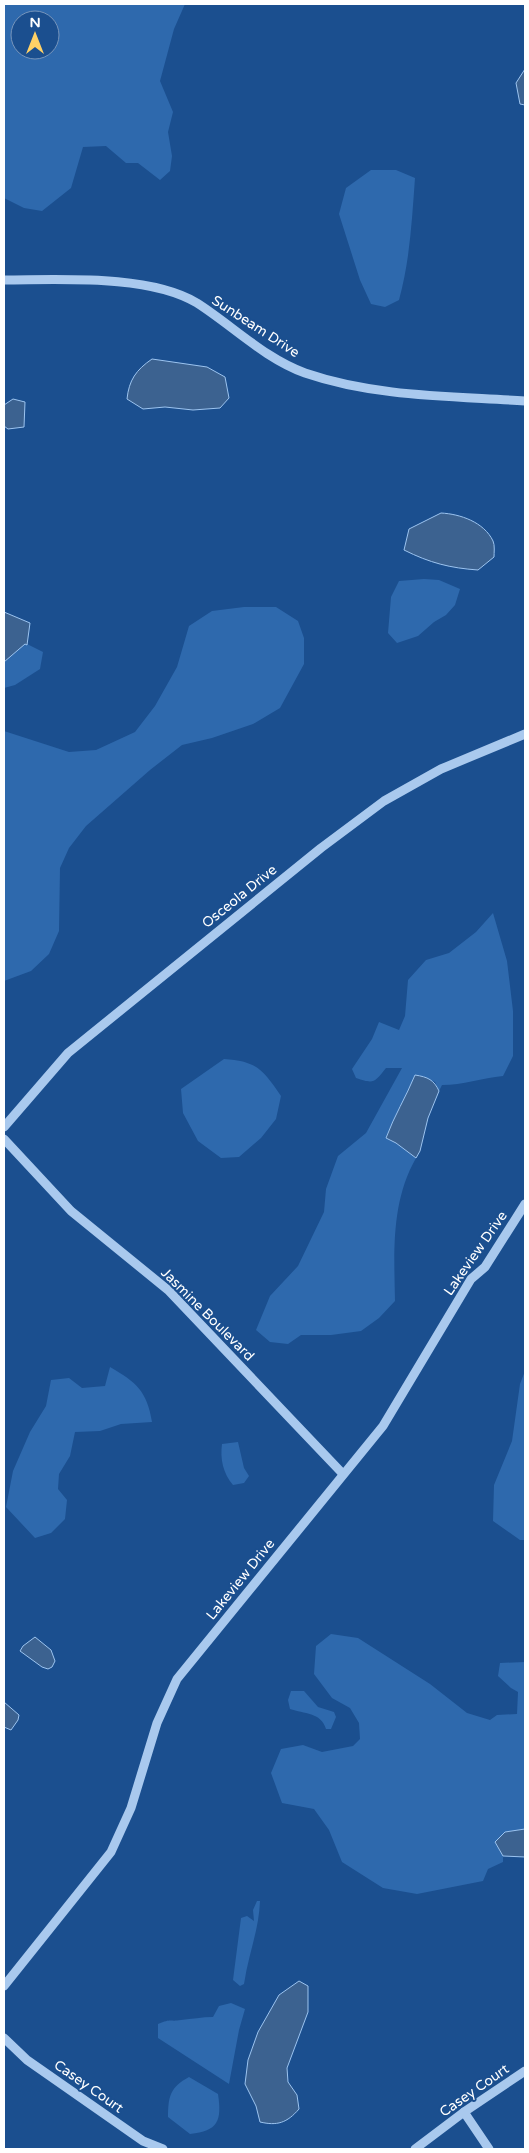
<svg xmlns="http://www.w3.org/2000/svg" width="529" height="2153" font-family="'Varela Round',sans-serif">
<rect width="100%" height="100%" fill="#1b4f8f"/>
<g fill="#2e69ad" fill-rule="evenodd">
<path d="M4,4H185L174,29L160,81L173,112L168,132L172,156L170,171L160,180L138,163H126L106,146L83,147L71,188L42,211L24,208L4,198ZM20,20H50V50H20Z"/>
<path d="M371,170H396L415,178C412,219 410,260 399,300L385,307L371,304L360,280L339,214L346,188Z"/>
<polygon points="424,579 439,580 460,589 455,605 446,615 434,622 418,636 397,643 388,633 391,597 399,581"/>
<polygon points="244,607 276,607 298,621 304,638 304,664 280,708 253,724 212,738 182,745 150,770 86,826 69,848 60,868 59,931 49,954 31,971 4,981 4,731 69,752 96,750 135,732 155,706 177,667 189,626 212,611"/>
<polygon points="25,643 43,652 40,669 15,685 4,688 4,662"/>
<path d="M493,913L507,961L513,1011V1056L503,1076C482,1078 463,1085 442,1085L439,1091L435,1082L415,1075C406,1097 394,1116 386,1138L396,1143L416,1158C391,1202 394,1251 395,1301L379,1318L361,1331L331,1335H301L288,1344L270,1342L256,1330L270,1296L298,1266L324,1212L326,1189L338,1156L366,1133L402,1068H386C374,1083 374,1084 356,1078L352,1069L372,1039L379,1022L399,1030L405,1016L408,980L426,960L449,953L476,932Z"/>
<path d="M224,1059C257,1061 263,1070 281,1096L276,1119L261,1138L239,1157L221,1158L198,1141L183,1113L181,1089Z"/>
<path d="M110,1367C136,1382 147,1391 152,1422L121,1424L100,1431L75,1432L70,1456L59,1474L58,1489L67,1500L65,1519L51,1533L35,1538L6,1507L13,1471L30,1432L46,1406L51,1380L69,1378L82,1388L105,1386Z"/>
<polygon points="525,1371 525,1540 520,1540 493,1521 494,1485 512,1441 520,1384"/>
<path d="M238,1442L244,1468L249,1476L244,1483L233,1485C223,1473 220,1459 222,1444Z"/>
<polygon points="331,1634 358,1638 430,1684 467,1713 490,1720 497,1715 517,1714 518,1692 511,1688 498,1676 500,1663 525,1662 525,1829 505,1832 495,1842 503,1856 503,1862 488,1869 483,1881 417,1894 383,1888 342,1862 329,1830 314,1809 282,1803 271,1773 281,1749 303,1745 322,1752 353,1746 360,1739 359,1723 350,1708 332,1698 314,1674 316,1646"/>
<path d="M291,1691H304L318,1707L334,1712L336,1717L331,1729H326C321,1712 304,1714 290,1709L288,1700Z"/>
<path d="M257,1901H260C259,1930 248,1956 244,1984L240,1986L233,1980L241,1918L247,1916L254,1921L253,1910Z"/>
<path d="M231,2003L245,2009L239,2030L229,2084L158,2038V2024C172,2018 169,2022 181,2020C192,2019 202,2017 213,2017L219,2006Z"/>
<path d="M189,2077L218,2094C222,2121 218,2131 190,2134L168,2117C168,2097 170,2087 189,2077Z"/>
</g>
<g fill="#3c6290" stroke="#9cc4f0">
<polygon points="525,69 525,105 520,104 516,83"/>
<path d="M152,359L207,367L225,377L229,398L220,408L193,410L165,407L143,409L127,399C129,380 136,370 152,359Z"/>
<polygon points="13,399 25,402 24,427 8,429 4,426 4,405"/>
<path d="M441,513C460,514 484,522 493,541C495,545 494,553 494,557L478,570C450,568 430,563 404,550L409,529Z"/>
<polygon points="4,612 30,623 27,645 25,644 4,662"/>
<path d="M415,1075C428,1077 434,1080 439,1091L428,1118L420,1151L416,1158L396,1143L386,1138C394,1116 406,1097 415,1075Z"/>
<polygon points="35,1637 51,1650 55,1661 52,1667 48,1669 42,1667 20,1651 23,1646"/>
<polygon points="4,1702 19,1715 18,1720 11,1730 4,1727"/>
<polygon points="525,1829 525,1857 503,1856 495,1842 505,1832"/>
<path d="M299,1981L308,1986V2012L287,2068L288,2082L297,2095L299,2109C287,2123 277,2126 260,2122L256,2106L245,2084L248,2060L258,2032L279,1995Z"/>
</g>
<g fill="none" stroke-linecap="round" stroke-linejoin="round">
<g stroke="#a9c9ee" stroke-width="9">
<path d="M4,280C59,280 149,274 197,303C233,326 264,358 305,373C375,397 451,396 525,401"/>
<polyline points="4,1127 68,1053 321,848 384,801 441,769 525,734"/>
<polyline points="4,1139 71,1211 168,1290 343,1474"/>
<polyline points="4,1986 111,1852 131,1808 157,1723 177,1679 383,1426 471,1279 485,1267 525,1204"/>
<polyline points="4,2038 27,2060 143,2141 163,2149"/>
<polyline points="464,2112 489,2149"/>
<polyline points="415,2149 464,2112 525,2071"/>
</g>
</g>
<g text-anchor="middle" stroke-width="4" stroke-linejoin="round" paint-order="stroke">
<g font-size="14" fill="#fff" stroke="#1b4f8f">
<text transform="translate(256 326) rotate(33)" y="5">Sunbeam Drive</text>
<text transform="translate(239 896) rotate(-39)" y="5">Osceola Drive</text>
<text transform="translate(475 1253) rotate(-55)" y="5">Lakeview Drive</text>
<text transform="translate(208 1314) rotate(45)" y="5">Jasmine Boulevard</text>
<text transform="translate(240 1579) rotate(-51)" y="5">Lakeview Drive</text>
<text transform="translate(89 2086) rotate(35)" y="5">Casey Court</text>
<text transform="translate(474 2090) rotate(-35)" y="5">Casey Court</text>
</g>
</g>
<rect width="529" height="2153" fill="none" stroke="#ffffff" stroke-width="10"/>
<g transform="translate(35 35)"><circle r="24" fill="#1b4f8f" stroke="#7695bc"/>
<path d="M0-4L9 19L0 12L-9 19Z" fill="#ffd166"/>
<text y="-8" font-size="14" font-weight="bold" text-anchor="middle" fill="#ffffff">N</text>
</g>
</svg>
